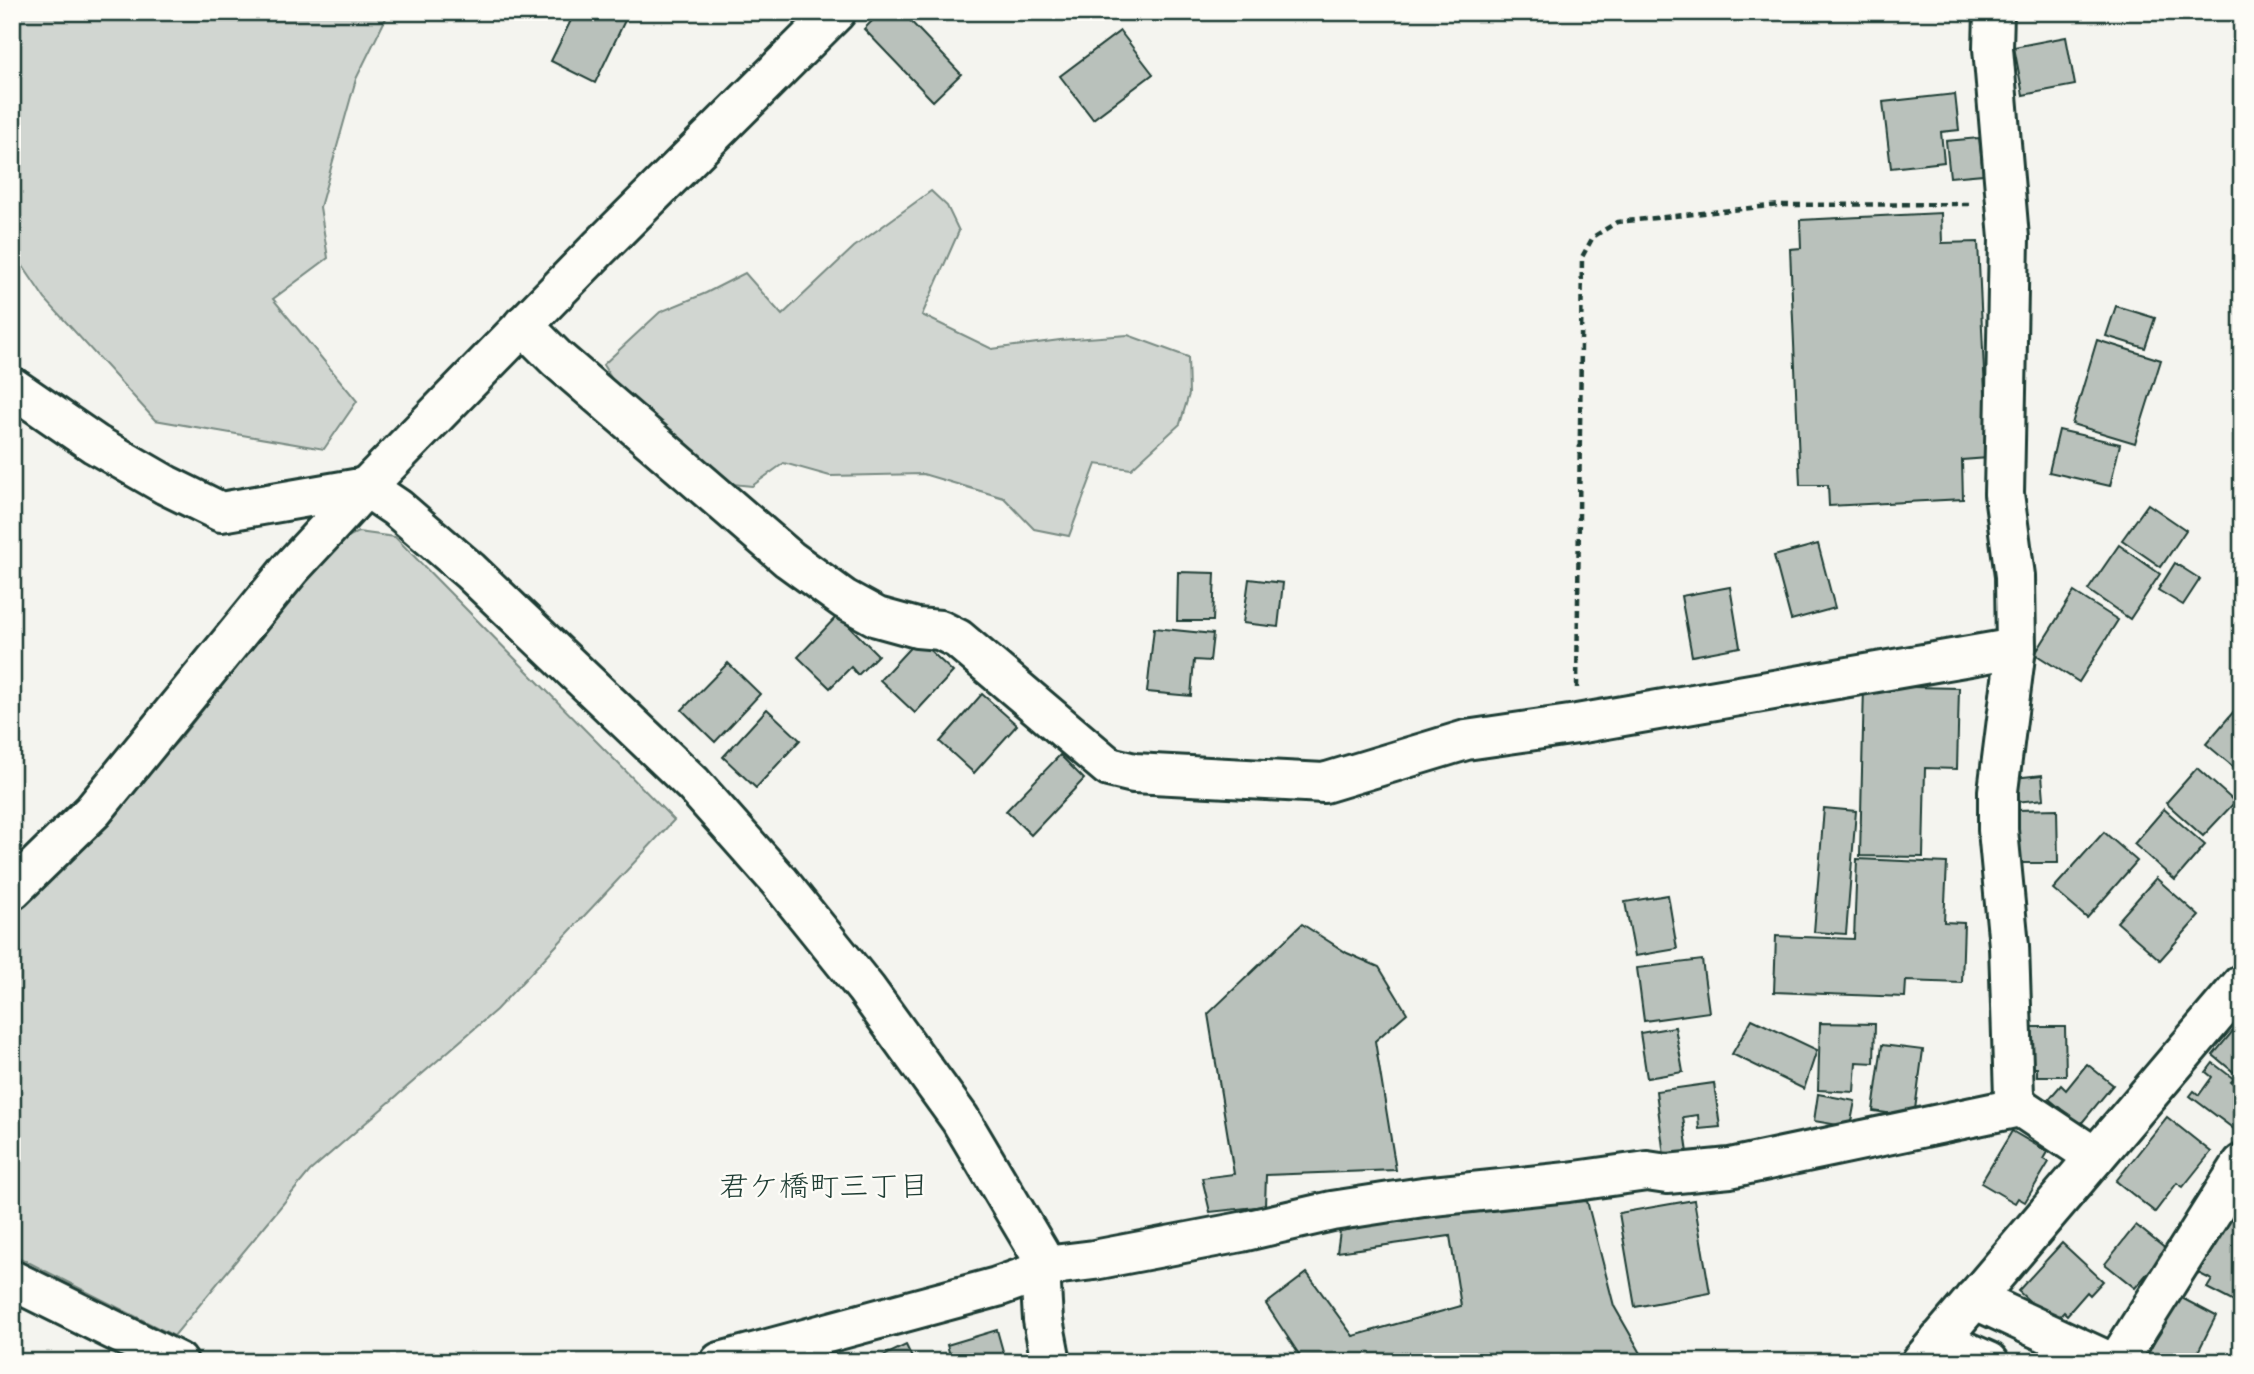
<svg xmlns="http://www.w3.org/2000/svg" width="2254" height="1374" font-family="Dekko,'Klee One',sans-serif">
<rect width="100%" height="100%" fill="#f4f4ef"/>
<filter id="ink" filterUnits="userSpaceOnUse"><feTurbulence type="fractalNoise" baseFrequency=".0143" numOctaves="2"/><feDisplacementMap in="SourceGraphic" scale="14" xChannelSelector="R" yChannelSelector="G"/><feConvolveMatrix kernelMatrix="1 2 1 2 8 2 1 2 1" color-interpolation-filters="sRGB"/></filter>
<g filter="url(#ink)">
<g fill="#d1d6d1" stroke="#788a82" stroke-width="2">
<polygon points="12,12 389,12 356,79 320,207 328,258 273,299 357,401 324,449 155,420 45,299 12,250"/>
<polygon points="931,191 947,206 959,231 922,315 992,349 1060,340 1128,335 1188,357 1189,394 1180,424 1131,469 1096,464 1069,536 1034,529 1004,498 923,474 830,476 784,463 752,486 722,483 620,392 603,365 660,312 706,293 745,273 782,315 854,247"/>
<polygon points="358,532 395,537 674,820 496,1010 310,1171 174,1336 12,1254 12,915 178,741 335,543"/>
</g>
<g fill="#b9c1bb" stroke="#1f3d34" stroke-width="2">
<polygon points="575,12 629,12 595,83 551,61"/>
<polygon points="881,12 902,12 961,74 933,101 864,29"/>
<polygon points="1120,31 1153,74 1093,119 1060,76"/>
<polygon points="2066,37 2075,85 2023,95 2014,47"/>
<polygon points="1955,94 1959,130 1941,132 1944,162 1891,168 1883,102"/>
<polygon points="1979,138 1983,174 1950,177 1946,141"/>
<polygon points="1941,213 1942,243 1978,242 1988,458 1962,460 1963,499 1829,506 1828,485 1800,485 1790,249 1801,248 1800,220"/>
<polygon points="2116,306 2155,318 2145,348 2106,336"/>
<polygon points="2097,340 2161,360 2135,443 2072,424"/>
<polygon points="2059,430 2120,444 2110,486 2049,472"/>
<polygon points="2148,504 2186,530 2161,567 2122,540"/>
<polygon points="1818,544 1835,608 1791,620 1774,556"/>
<polygon points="2119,545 2160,574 2130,619 2088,590"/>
<polygon points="2175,563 2200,579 2183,605 2158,590"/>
<polygon points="1178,572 1215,573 1213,621 1177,621"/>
<polygon points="1249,579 1283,583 1278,627 1243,623"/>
<polygon points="1730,587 1740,647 1692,656 1681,596"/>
<polygon points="2074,592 2118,620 2079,682 2035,654"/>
<polygon points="838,615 878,655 858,675 851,667 830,688 798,657"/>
<polygon points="1154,628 1213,634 1210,661 1194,660 1191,696 1147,692"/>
<polygon points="918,639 953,672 915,713 880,680"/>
<polygon points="728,663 760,694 715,742 682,710"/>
<polygon points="1864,686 1959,688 1957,769 1925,768 1923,857 1860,856"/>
<polygon points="982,694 1017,725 974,773 940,742"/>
<polygon points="2240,704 2242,705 2242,774 2206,744"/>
<polygon points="767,709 800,740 756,788 723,757"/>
<polygon points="1060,755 1084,779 1031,835 1006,811"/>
<polygon points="2197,768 2235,802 2203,836 2166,803"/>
<polygon points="2042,775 2044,799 2016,802 2014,778"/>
<polygon points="1824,808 1856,811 1846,934 1814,932"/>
<polygon points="2057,809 2058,863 2017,863 2017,810"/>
<polygon points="2164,809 2205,845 2175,880 2134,844"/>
<polygon points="2104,832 2137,861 2087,918 2053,889"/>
<polygon points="1857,859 1947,863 1944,922 1964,923 1962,983 1906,981 1905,997 1774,992 1776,936 1854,939"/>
<polygon points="2156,878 2199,916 2160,960 2117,922"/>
<polygon points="1668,895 1677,949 1635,956 1625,902"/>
<polygon points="1302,924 1347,953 1379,967 1407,1013 1375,1041 1396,1170 1266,1175 1265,1206 1210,1212 1202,1178 1234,1174 1208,1014"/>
<polygon points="1702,960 1709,1012 1644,1021 1637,968"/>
<polygon points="1752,1019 1817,1050 1804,1089 1732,1054"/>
<polygon points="2242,1020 2242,1079 2213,1055"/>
<polygon points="1820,1023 1875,1024 1874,1063 1856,1062 1854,1092 1818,1090"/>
<polygon points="1675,1027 1683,1072 1647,1078 1640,1033"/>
<polygon points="2026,1027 2065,1027 2066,1076 2037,1076 2037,1068 2027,1068"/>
<polygon points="1882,1045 1923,1050 1914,1117 1873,1111"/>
<polygon points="2213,1063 2234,1079 2231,1082 2242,1090 2242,1119 2234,1129 2190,1096 2194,1091 2199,1095 2212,1077 2206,1072"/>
<polygon points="2087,1064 2113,1085 2080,1125 2049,1099 2061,1085 2066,1090"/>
<polygon points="1714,1083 1720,1127 1699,1129 1698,1115 1683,1117 1688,1153 1664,1156 1656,1091"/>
<polygon points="1818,1094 1855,1101 1850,1127 1814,1121"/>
<polygon points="2167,1117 2211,1152 2183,1187 2177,1183 2155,1212 2116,1181"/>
<polygon points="2012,1131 2048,1152 2044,1159 2049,1162 2025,1202 2018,1198 2015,1203 1981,1183"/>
<polygon points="1694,1200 1710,1293 1635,1307 1619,1213"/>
<polygon points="1587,1201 1614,1306 1646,1362 1304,1362 1266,1304 1307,1273 1353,1336 1461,1306 1450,1236 1337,1252 1340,1231 1452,1211"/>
<polygon points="2229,1213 2242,1219 2242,1306 2207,1288 2212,1280 2198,1273"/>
<polygon points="2136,1225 2167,1250 2135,1288 2105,1264"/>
<polygon points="2062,1243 2103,1281 2090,1295 2087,1292 2067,1315 2064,1312 2054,1323 2018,1291"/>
<polygon points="2178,1296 2216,1316 2193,1362 2144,1362"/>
<polygon points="997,1330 1006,1362 952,1362 947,1345"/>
<polygon points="906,1345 914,1362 871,1362"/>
</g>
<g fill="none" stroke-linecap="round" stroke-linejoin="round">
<g stroke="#1f3d34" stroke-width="44">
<g id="minor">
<polyline points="1994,12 1993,48 2009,238 2004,494 2015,576 2016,648 1998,791 1998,830 2009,946 2014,1096 2020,1107 2095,1157"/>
<polyline points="523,325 557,359 789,559 844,599 877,617 917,628 940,630 958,639 1109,767 1134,773 1324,783 1466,740 1577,724 2016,648"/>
<polyline points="12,890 93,811 291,568 366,487 598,249 836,12"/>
<polyline points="12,1280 178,1362"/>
<polyline points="1974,1299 2110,1362"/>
<polyline points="1939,1340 1989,1362"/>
<polyline points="720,1362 997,1287 1061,1264 1094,1260 1241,1232 1332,1211 1423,1197 1568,1182 1647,1171 1667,1174 1730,1168 2020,1107"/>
<polyline points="2117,1362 2242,1164"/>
</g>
</g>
<g stroke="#1f3d34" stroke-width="44">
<g id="tertiary">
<polyline points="12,387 95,444 166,485 221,512 366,487 397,508 470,571 693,784 779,881 866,989 960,1119 1039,1252 1043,1320 1051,1362"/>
<polyline points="1921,1362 2242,984"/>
</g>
</g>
<polyline stroke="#1f3d34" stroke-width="4.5" stroke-dasharray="7 5" stroke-linecap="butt" points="1577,688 1582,257 1593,237 1617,222 1779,205 1969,204"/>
<use href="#minor" stroke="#fdfcf7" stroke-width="38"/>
<use href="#tertiary" stroke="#fdfcf7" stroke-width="38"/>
</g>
</g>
<g text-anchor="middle" stroke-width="5" stroke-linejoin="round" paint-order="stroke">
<g font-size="30" fill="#1f3d34" stroke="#fdfcf7">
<text x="824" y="1196">君ケ橋町三丁目</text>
</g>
</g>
<rect width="2254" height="1374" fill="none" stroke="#fdfcf7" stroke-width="42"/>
<rect x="21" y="21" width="2212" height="1332" fill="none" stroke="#1f3d34" stroke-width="2.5" filter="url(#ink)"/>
</svg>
